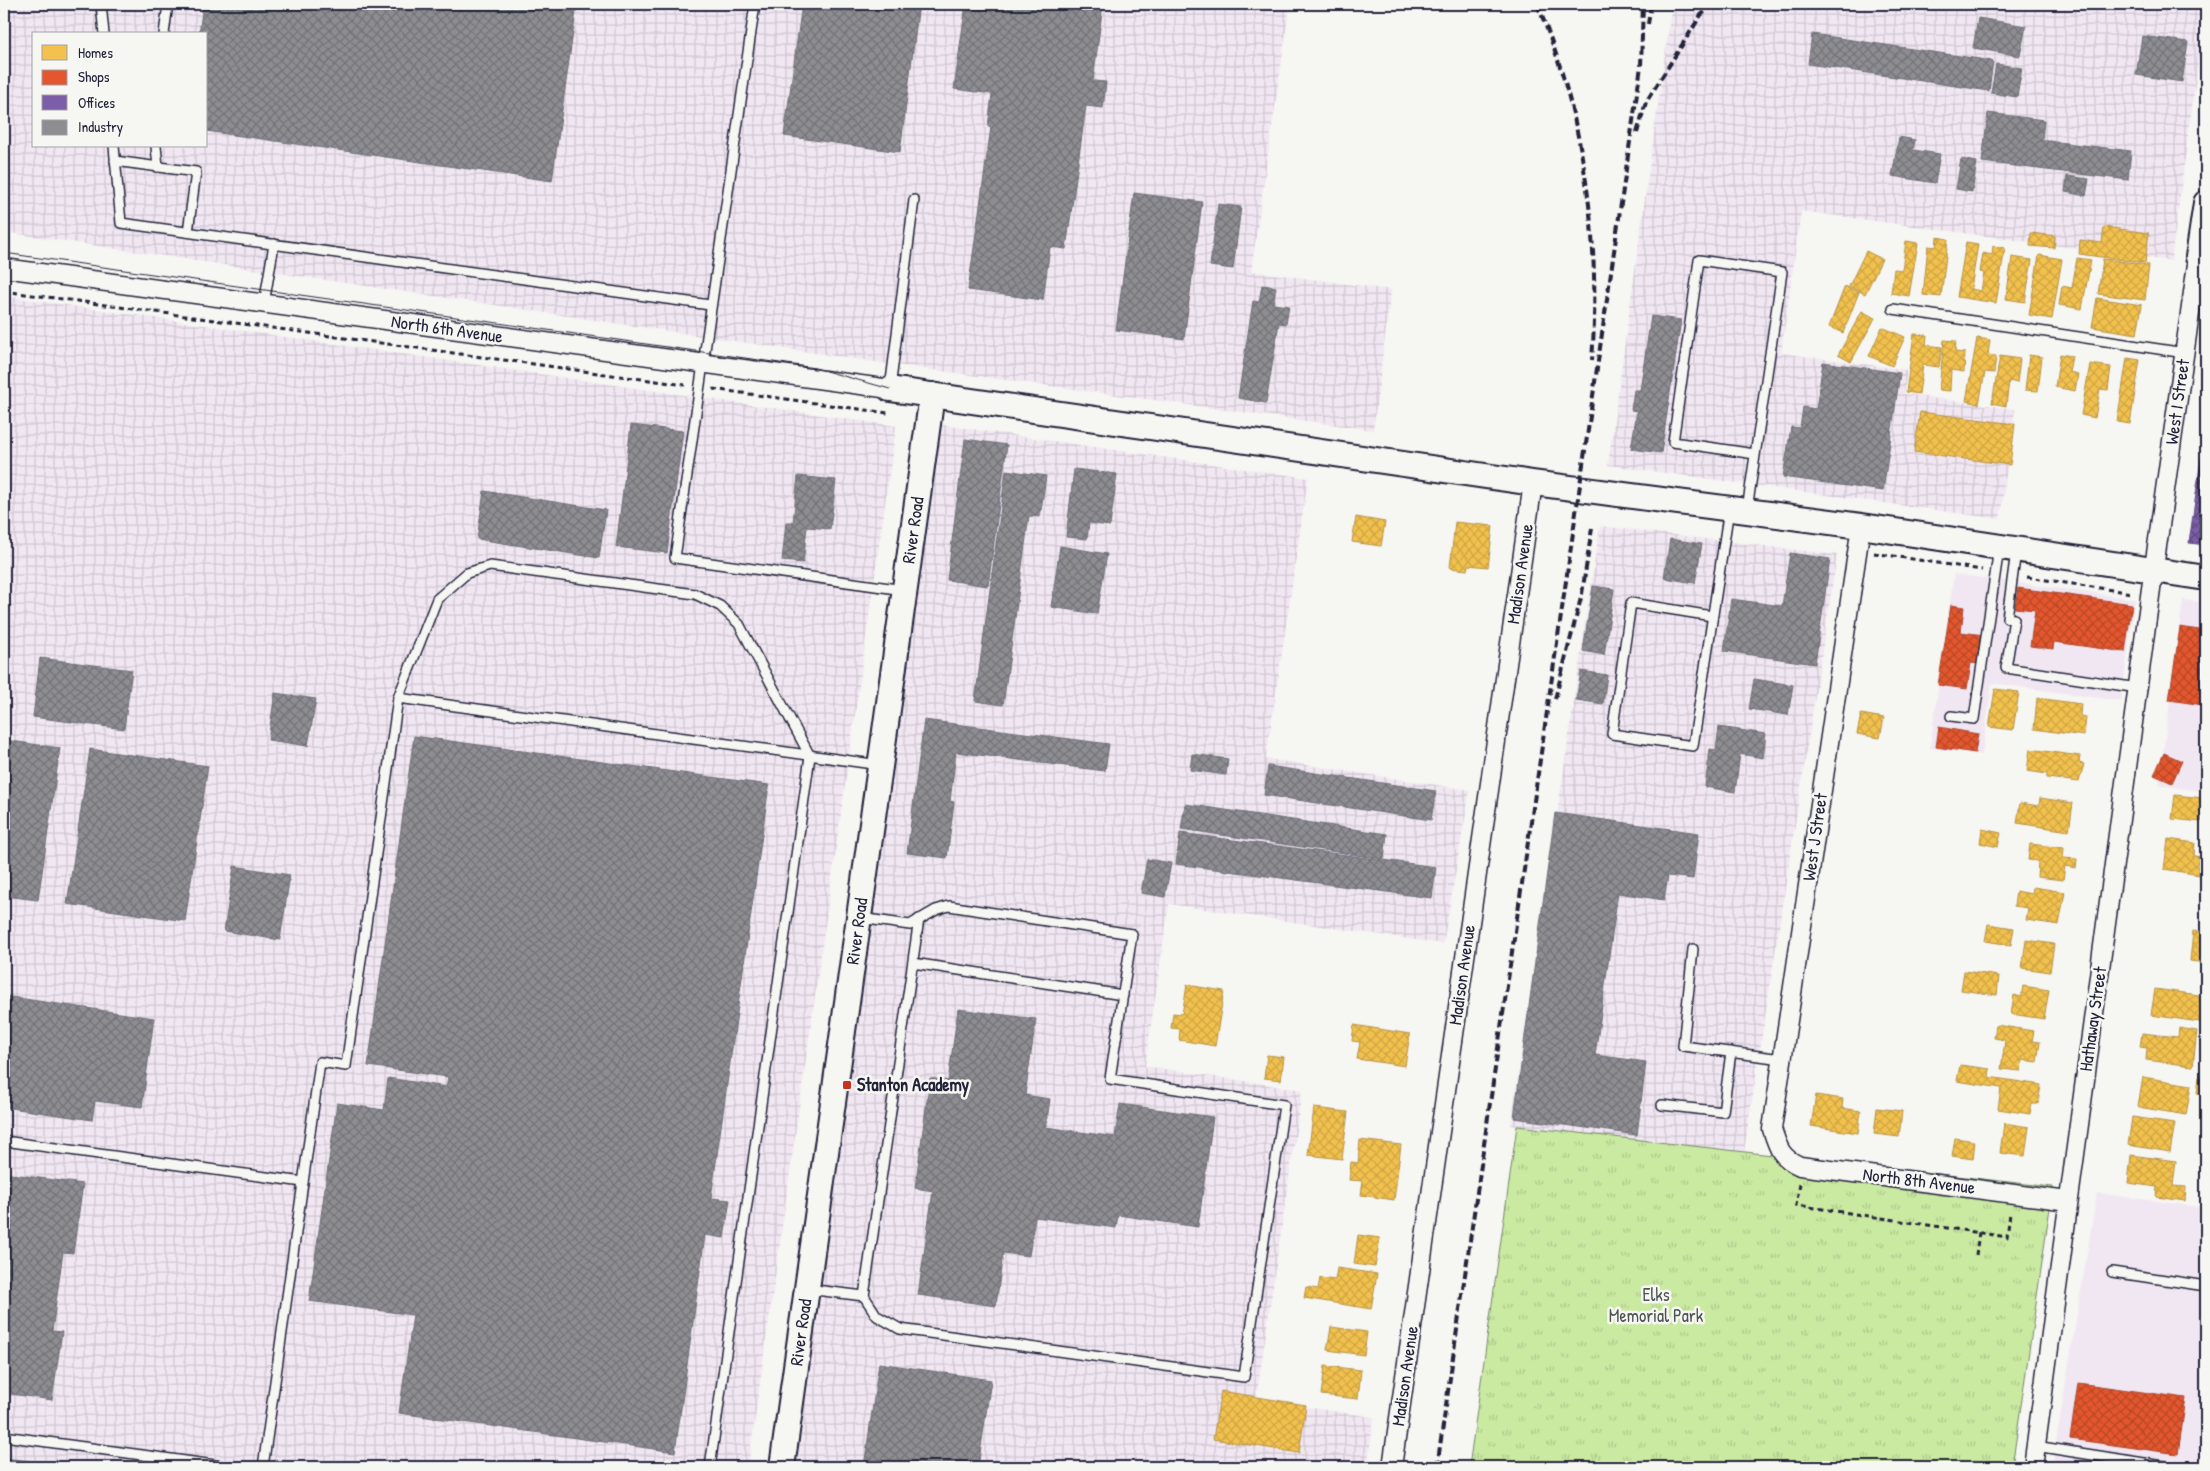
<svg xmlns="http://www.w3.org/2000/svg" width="2210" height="1471" font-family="'Patrick Hand',sans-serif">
<defs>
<pattern id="industrial-grid" width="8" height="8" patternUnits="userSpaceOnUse" patternTransform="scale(1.25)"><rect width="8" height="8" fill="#f1e7f2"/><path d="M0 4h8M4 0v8" fill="none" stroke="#cec6d0"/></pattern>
<pattern id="park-tufts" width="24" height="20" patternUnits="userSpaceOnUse" patternTransform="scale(1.25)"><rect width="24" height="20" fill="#cae9a1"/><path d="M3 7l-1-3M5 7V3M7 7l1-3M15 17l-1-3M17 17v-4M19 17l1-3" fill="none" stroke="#adc88c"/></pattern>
<pattern id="homes-cross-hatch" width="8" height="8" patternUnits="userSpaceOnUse" patternTransform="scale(1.25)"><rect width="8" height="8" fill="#f2c14e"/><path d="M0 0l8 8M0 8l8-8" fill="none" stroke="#cfa645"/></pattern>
<pattern id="shops-cross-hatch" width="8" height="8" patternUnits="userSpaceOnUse" patternTransform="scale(1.25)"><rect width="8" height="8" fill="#e4572e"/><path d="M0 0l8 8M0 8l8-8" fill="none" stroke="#b84828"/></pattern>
<pattern id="offices-cross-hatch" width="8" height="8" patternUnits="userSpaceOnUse" patternTransform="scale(1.25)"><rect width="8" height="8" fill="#7b5ea7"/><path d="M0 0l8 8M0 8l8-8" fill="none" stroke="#5f4982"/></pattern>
<pattern id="industry-cross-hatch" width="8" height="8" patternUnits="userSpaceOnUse" patternTransform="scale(1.25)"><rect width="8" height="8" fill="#8d8d92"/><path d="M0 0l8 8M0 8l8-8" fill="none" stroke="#737378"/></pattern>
</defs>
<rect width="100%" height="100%" fill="#f6f6f2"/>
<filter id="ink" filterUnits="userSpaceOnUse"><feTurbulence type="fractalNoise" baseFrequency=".02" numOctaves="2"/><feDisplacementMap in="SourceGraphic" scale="10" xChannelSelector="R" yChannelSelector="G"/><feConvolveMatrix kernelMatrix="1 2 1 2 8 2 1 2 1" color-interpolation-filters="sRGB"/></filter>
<g filter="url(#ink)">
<g fill="#f1e7f2">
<polygon points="1954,574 2135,599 2121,701 1992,683 1982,755 1930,748"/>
<polygon points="2183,600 2206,603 2206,792 2159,785"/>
<polygon points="2097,1193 2206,1208 2206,1467 2052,1467"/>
</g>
<g fill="url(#industrial-grid)" fill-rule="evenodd">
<path d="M4,4H1290L1251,271L1391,290L1373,430L889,364L4,232ZM34,34H206V146H34Z"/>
<polygon points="1672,4 2206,4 2171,261 1801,211 1781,353 1907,370 1904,394 2015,409 2000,519 1608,465"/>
<polygon points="4,296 896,426 748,1467 4,1467"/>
<polygon points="936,424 1308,478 1266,759 1470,790 1443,944 1169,904 1145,1066 1302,1090 1256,1400 1374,1417 1367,1467 796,1467"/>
<polygon points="1600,526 1837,555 1744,1152 1511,1125"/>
</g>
<polygon fill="url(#park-tufts)" stroke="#76866e" points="1517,1126 2053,1187 2012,1467 1469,1467"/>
<g fill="url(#homes-cross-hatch)" stroke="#b49148">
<polygon points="2104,227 2149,233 2145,263 2079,254 2080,240 2102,243"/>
<polygon points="2031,233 2055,236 2054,248 2030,246"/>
<polygon points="1937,237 1948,239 1941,297 1923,295 1928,246 1936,247"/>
<polygon points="1906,241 1918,243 1909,296 1891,293 1894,269 1902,270"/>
<polygon points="1966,242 1978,244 1971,289 1981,291 1984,273 1980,272 1983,253 1992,255 1993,246 2005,248 1996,303 1957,297"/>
<polygon points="1866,251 1882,259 1865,294 1849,286"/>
<polygon points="2039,255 2062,259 2052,319 2029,315"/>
<polygon points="2012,257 2032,260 2025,302 2006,299"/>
<polygon points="2077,258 2091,260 2082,309 2059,305 2062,286 2072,288"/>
<polygon points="2103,259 2149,265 2145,300 2098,294"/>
<polygon points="1845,286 1859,292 1843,333 1829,327"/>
<polygon points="2097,298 2142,305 2137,334 2092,327"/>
<polygon points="1862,311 1875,318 1851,362 1838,355"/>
<polygon points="1882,327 1905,337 1892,366 1869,356"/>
<polygon points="1914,334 1927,335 1926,345 1942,347 1939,367 1923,365 1919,394 1906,392"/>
<polygon points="1977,338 1990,340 1988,355 1996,356 1994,373 1985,372 1979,404 1966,401"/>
<polygon points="1944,340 1956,341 1955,352 1965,353 1964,372 1951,370 1950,391 1939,390"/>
<polygon points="2060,354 2072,356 2069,372 2078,374 2075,391 2055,387"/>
<polygon points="2029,355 2042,357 2038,391 2025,390"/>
<polygon points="2000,356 2020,359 2017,383 2009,381 2006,406 1992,403"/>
<polygon points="2127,358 2140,360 2130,424 2117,422"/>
<polygon points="2090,364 2111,367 2108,390 2100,389 2095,418 2081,415"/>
<polygon points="1920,412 2015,424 2010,465 1914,452"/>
<polygon points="1356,517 1385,522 1381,546 1352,542"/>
<polygon points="1455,522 1493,526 1488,567 1468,565 1467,570 1450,568"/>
<polygon points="1995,689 2019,692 2013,730 1989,727"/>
<polygon points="2037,698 2081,704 2080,716 2086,717 2084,736 2034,729"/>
<polygon points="1861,714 1884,718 1880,738 1857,734"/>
<polygon points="2030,749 2080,756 2079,763 2084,764 2079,782 2047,778 2047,774 2027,771"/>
<polygon points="2175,795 2204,798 2201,822 2172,819"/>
<polygon points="2040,798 2073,803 2069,831 2017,823 2020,803 2039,806"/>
<polygon points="1982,829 2001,833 1998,847 1980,843"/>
<polygon points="2168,839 2195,843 2194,856 2203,857 2200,875 2164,869"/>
<polygon points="2030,844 2064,848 2063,858 2077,859 2076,868 2065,866 2063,880 2037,877 2038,861 2028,860"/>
<polygon points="2033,887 2065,892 2059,925 2026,920 2028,908 2014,906 2016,891 2032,894"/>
<polygon points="1988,924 2014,928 2011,945 1985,941"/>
<polygon points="2193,931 2206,933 2206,963 2190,961"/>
<polygon points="2026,940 2054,944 2050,972 2022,968"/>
<polygon points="1964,971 1999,976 1997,995 1961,990"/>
<polygon points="1187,985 1224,991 1215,1046 1179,1040 1180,1029 1171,1028 1173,1013 1182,1014"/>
<polygon points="2023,986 2049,990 2044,1019 2011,1014 2014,995 2021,997"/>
<polygon points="2155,989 2206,996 2206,1023 2151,1015"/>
<polygon points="1354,1025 1410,1034 1405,1066 1357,1059 1360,1042 1352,1041"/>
<polygon points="1996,1025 2034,1031 2032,1041 2040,1042 2037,1062 2022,1060 2021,1071 2001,1069 2005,1040 1994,1038"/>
<polygon points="2179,1028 2197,1031 2193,1066 2146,1060 2147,1048 2140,1047 2142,1033 2178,1037"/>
<polygon points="1267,1055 1284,1057 1281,1080 1264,1078"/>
<polygon points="1960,1065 1990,1069 1989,1077 2041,1085 2038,1104 2032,1104 2030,1114 1998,1109 2001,1088 1957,1081"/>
<polygon points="2143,1077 2191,1085 2186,1115 2138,1107"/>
<polygon points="2199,1077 2206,1078 2206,1094 2197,1093"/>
<polygon points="1816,1095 1843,1099 1842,1108 1861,1111 1858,1133 1811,1126"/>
<polygon points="1314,1108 1348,1112 1342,1159 1308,1155"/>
<polygon points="1877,1108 1902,1111 1899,1137 1874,1134"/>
<polygon points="2132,1117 2175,1123 2170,1152 2128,1145"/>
<polygon points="2004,1123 2029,1127 2025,1156 2000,1153"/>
<polygon points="1955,1138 1975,1141 1973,1159 1952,1156"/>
<polygon points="1360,1140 1401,1145 1394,1200 1361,1195 1363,1181 1349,1180 1351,1162 1358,1163"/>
<polygon points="2131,1155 2176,1161 2173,1186 2186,1187 2185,1201 2156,1197 2157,1187 2128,1183"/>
<polygon points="1358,1235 1380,1238 1375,1267 1354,1264"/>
<polygon points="1337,1268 1377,1274 1371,1309 1304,1298 1306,1287 1318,1289 1320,1278 1335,1280"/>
<polygon points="1331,1327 1367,1332 1364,1355 1327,1350"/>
<polygon points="1325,1366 1361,1370 1358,1399 1321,1395"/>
<polygon points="1221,1391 1306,1405 1299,1453 1213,1439"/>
</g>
<g fill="url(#shops-cross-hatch)" stroke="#aa4732">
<polygon points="2018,588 2132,604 2125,652 2054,642 2053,649 2030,646 2035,610 2015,608"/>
<polygon points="1951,605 1964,607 1961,632 1984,635 1979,664 1971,663 1967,689 1938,685"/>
<polygon points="2180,627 2206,631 2206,721 2200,720 2203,705 2169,700"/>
<polygon points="1939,727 1978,734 1975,753 1936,747"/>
<polygon points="2164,753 2182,761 2172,783 2154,775"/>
<polygon points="2078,1383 2186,1398 2178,1454 2070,1439"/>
</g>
<polygon fill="url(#offices-cross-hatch)" stroke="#604c87" points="2206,424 2206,545 2189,543"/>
<g fill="url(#industry-cross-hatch)" stroke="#6d6d78">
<polygon points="203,4 577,4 552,181 206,131 206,34 199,34"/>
<polygon points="802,4 919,4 900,152 784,136"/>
<polygon points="966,4 1103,4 1093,81 1106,82 1103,108 1086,106 1066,249 1050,247 1043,300 968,290 991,127 988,127 992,94 954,89"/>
<polygon points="1978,18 2026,26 2020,56 1973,48"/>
<polygon points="1812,34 1993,61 1989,91 1808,64"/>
<polygon points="2142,36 2188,42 2182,82 2136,75"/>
<polygon points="1996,64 2022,68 2017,97 1991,93"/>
<polygon points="1988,113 2044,120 2042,140 2131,151 2128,180 1982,162"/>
<polygon points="1899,137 1915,140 1913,150 1940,154 1935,183 1892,176"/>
<polygon points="1961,159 1977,162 1972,192 1956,189"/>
<polygon points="2067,176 2089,179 2086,196 2065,192"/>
<polygon points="1134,193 1202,202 1184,339 1116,330"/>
<polygon points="1218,204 1241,207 1233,269 1210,266"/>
<polygon points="1262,285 1276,287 1273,304 1289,306 1286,324 1279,323 1266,403 1238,398 1253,301 1259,302"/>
<polygon points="1651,316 1681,320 1661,453 1631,449 1637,411 1631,410 1634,390 1640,390"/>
<polygon points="1823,362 1900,373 1883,491 1783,477 1791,427 1800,428 1803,407 1816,409"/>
<polygon points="631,425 683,431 667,553 616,547"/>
<polygon points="965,439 1007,445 988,586 947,580"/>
<polygon points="1074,469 1117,474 1110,526 1089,523 1087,539 1066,537"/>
<polygon points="1006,470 1046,476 1040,517 1029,516 1003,705 975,701"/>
<polygon points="798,476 836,480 830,529 807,527 803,563 782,561 786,522 793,522"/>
<polygon points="484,491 606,510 599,558 477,539"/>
<polygon points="1670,539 1702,544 1695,583 1664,578"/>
<polygon points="1060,546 1107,554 1097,614 1051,607"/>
<polygon points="1790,553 1830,559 1815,664 1724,651 1731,599 1782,606"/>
<polygon points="1593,586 1614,589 1604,655 1583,651"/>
<polygon points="40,658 132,670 124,729 33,717"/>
<polygon points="1581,671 1607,675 1603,704 1576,700"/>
<polygon points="1754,679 1793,685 1788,715 1749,709"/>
<polygon points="275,693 316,699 308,746 268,740"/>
<polygon points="924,720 1109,744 1105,771 956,752 950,801 954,802 947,858 907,853"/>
<polygon points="1719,727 1766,734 1763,758 1740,754 1735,792 1705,787 1710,749 1716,750"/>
<polygon points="414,736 769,785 711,1198 730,1200 724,1238 705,1235 675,1452 399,1413 413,1315 309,1301 337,1103 384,1110 388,1078 446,1087 448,1077 368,1066"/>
<polygon points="4,740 60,748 38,900 4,896"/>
<polygon points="90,749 208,766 185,921 67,904"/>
<polygon points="1192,754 1228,759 1226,775 1190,770"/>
<polygon points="1268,766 1436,791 1431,820 1264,795"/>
<polygon points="1185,804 1387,834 1384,859 1181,829"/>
<polygon points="1555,813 1699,833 1693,879 1668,876 1664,900 1618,893 1595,1055 1646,1062 1637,1135 1514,1118"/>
<polygon points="1180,833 1436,867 1432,898 1176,864"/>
<polygon points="1147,859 1171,863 1165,897 1141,893"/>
<polygon points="234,866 290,875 280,940 224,931"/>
<polygon points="4,996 154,1018 142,1107 95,1101 92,1120 4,1107"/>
<polygon points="958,1009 1036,1019 1025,1095 1050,1099 1046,1127 1115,1137 1120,1104 1213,1117 1198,1227 1118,1215 1116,1228 1035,1217 1029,1256 1003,1253 996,1306 918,1295 933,1191 915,1188 930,1078 948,1081"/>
<polygon points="4,1173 83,1184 73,1253 63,1252 52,1331 62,1332 52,1400 4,1393"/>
<polygon points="879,1363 991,1380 978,1467 864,1467"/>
<polygon points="4,1458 30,1461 29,1467 4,1467"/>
</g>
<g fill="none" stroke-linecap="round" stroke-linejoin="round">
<g stroke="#22223b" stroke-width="12">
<g id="lane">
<polyline points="101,4 104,34"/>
<polyline points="755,4 675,558 904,590"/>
<polyline points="164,34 168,4"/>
<polyline points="114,146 121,223 710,305"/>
<polyline points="156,146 158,167"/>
<polyline points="115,161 196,172 188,232"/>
<polyline points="264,304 274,244"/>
<polyline points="1893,309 2185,353"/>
<polyline points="890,389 914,200"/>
<polyline points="1747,510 1782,272 1699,260 1673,442 1755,454"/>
<polyline points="2016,551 2007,618 2014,619 2006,668 2138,688"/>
<polyline points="1712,616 1631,603 1612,734 1693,746 1729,509"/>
<polyline points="398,698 437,599 467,573 490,566 695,594 720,606 739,624 810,756 710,1467"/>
<polyline points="1951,716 1974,719 1999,548"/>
<polyline points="1693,949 1683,1046 1782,1059"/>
<polyline points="913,963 1123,995"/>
<polyline points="1662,1105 1723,1112 1731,1052"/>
<polyline points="4,1141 303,1182"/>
<polyline points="2112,1272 2206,1286"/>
<polyline points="807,1289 864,1296 877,1316 900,1329 1244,1377 1284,1105 1110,1079 1132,934 949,906 936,910 910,925 860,918"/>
<polyline points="864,1296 919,919"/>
<polyline points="4,1436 229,1467"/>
<polyline points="2035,1446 2170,1467"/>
<polyline points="263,1467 320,1062 346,1066 398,698 880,765"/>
</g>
</g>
<g stroke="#22223b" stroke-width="21">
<g id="street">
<polyline points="4,268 890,389"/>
<path d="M1861,526L1772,1129C1778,1148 1781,1158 1800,1166L2068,1201"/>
<polyline points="1392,1467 1533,483"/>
<path id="s1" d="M2033,1467L2150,596L2198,257L2206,258"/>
</g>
</g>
<g stroke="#22223b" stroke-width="28">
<g id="secondary">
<polyline points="2198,257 2206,203"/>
<polyline points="890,389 1533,483 1861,526 2206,578"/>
<path id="s2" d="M782,1467L932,395"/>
</g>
</g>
<g stroke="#22223b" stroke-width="3" stroke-dasharray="5 4" stroke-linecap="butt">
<polyline points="4,291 685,385"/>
<polyline points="713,389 888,413"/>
<polyline points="1874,553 1982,570"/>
<polyline points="2027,577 2132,593"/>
<polyline points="1800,1184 1796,1205 2007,1237 2010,1213"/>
<polyline points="1976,1255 1979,1232"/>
</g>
<use href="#lane" stroke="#f6f6f2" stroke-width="9"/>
<use href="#street" stroke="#f6f6f2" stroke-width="18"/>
<use href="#secondary" stroke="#f6f6f2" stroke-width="24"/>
<polyline stroke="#22223b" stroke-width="1" points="4,253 766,361 815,368 890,389"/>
<g stroke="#22223b" stroke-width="4" stroke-dasharray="8 4" stroke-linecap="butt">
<path d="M1537,4C1584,114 1601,240 1592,360"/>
<polyline points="1648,24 1651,4"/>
<polyline points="1637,133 1646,102 1701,15 1714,4"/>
<polyline points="1555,699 1582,594 1592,528"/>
<polyline points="1437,1467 1641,66 1643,4"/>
</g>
</g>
</g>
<rect fill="#c8321e" stroke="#f6f6f2" stroke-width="2" x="842" y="1080" width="10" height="10" rx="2.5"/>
<g text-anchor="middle" stroke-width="5" stroke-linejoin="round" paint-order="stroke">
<g font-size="18" fill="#22223b" stroke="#f6f6f2">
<text transform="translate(447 329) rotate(8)" y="6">North 6th Avenue</text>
<text dy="6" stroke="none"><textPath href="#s1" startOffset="1075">West I Street</textPath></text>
<text dy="6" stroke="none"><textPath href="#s2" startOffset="946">River Road</textPath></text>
<text transform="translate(1520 574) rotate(-82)" y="6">Madison Avenue</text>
<text transform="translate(1815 837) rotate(-82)" y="6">West J Street</text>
<text dy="6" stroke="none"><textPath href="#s2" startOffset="541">River Road</textPath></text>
<text transform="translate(1462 975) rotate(-82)" y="6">Madison Avenue</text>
<text transform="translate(2093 1019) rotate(-82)" y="6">Hathaway Street</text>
<text transform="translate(1919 1181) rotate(7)" y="6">North 8th Avenue</text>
<text dy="6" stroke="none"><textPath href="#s2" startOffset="136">River Road</textPath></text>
<text transform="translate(1405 1376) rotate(-82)" y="6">Madison Avenue</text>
</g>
<g font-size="18" font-weight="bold" fill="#22223b" stroke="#f6f6f2" text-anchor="start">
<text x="857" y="1091">Stanton Academy</text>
</g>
<g font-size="18" fill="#4c5454" stroke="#f6f6f2">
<text x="1656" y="1301">Elks<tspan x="1656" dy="21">Memorial Park</tspan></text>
</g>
</g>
<rect width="2210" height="1471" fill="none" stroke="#f6f6f2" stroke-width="20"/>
<rect x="10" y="10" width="2190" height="1451" fill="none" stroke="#22223b" stroke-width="2" filter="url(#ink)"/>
<rect x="32" y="32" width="175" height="115" fill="#f6f6f2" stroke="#a1a1a9"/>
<rect x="42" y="45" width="25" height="15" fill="#f2c14e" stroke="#a1a1a9"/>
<text x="78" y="58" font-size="15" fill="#22223b">Homes</text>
<rect x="42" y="70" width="25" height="15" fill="#e4572e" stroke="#a1a1a9"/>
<text x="78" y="82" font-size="15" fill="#22223b">Shops</text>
<rect x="42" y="95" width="25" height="15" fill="#7b5ea7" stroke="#a1a1a9"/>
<text x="78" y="108" font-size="15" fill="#22223b">Offices</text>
<rect x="42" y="120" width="25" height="15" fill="#8d8d92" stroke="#a1a1a9"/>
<text x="78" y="132" font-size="15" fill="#22223b">Industry</text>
</svg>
